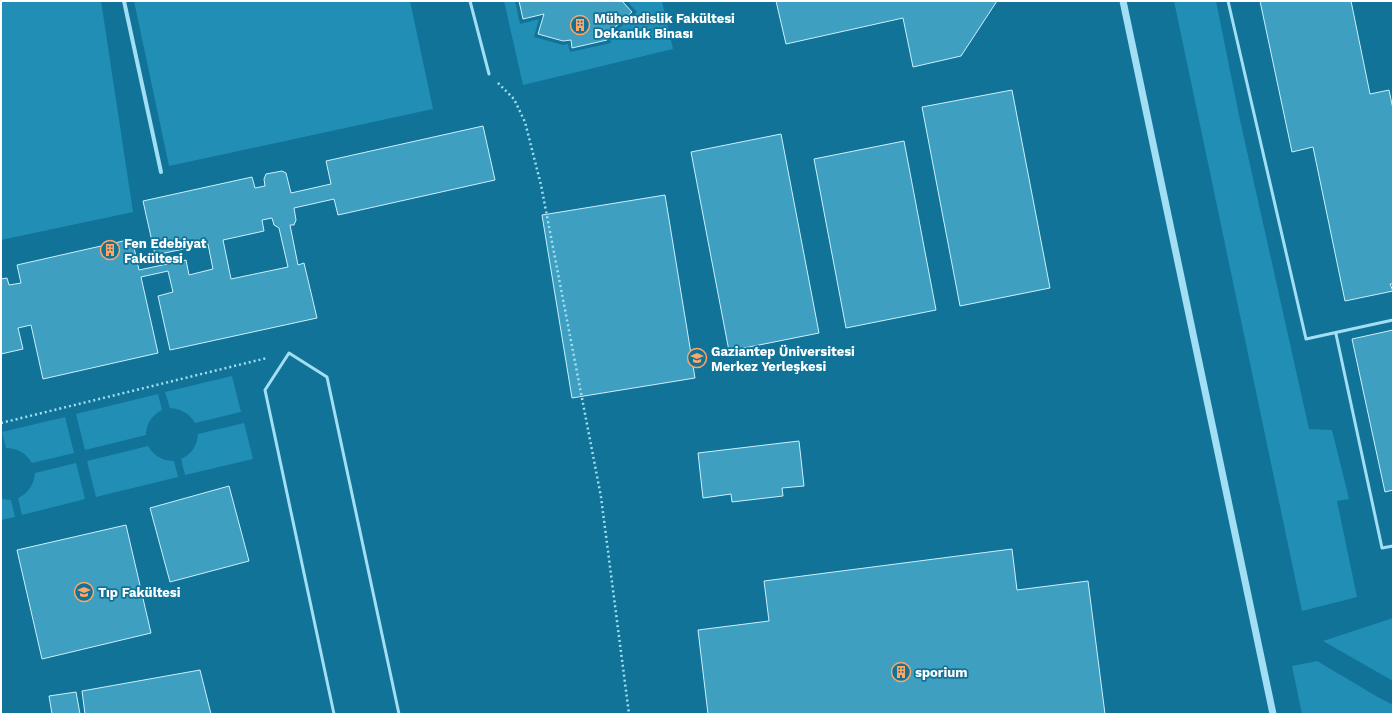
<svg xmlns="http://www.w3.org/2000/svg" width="1394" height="715" font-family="'Work Sans',sans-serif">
<rect width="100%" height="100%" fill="#117398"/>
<g fill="#208eb5">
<polygon points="1,1 101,1 133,212 1,240"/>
<polygon points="134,1 410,1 433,109 169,166"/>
<polygon points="504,1 515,1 520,24 539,19 534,37 563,45 568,44 570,52 611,43 609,35 614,33 637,12 627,1 662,1 673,49 523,85"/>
<polygon points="1174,1 1216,1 1240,120 1309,429 1332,430 1349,499 1337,501 1357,597 1302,611"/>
<path d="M232,376L241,412L195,423C189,413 181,409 170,408L165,392Z"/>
<path d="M158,394L162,410C152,415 146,424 146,435L85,450L76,414Z"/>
<path d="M65,417L74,453L32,463C26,453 17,448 6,448L2,432Z"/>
<path d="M244,423L253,459L185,475L181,459C192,454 197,446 198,434Z"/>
<path d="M148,446C154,456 163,461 174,461L178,477L96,497L87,461Z"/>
<path d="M76,463L85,499L22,515L18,498C28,493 34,485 35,473Z"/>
<polygon points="1,499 11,500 15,517 1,520"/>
<polygon points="1393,618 1393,681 1323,641"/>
<polygon points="1317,661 1376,696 1393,705 1393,714 1302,714 1292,666"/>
</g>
<g fill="#3e9fc1" stroke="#cbf0fd" fill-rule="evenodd">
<polygon points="519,1 622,1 632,12 612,30 605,32 607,40 572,48 571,40 563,41 538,34 544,14 523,19"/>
<polygon points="776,1 997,1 961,56 913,67 903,18 786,44"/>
<polygon points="1260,1 1351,1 1370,94 1389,90 1393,109 1393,284 1390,284 1393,291 1345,301 1313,147 1292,152"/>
<polygon points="1012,90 1050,288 960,306 922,107"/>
<path d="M483,126L495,180L338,215L334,199L294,208L296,220L294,225H290L298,265L304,263L317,318L170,350L158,296L173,292L168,271L141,277L158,353L43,379L31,325L18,328L23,349L1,354V279L7,278L9,285L21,283L17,265L132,239L139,270L186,260L189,275L213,269L208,244L155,255L143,201L252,177L255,188L265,186L264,179L266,174L282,171L286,173L291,193L331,184L326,161ZM272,218L274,225L279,228L288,267L231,279L223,240L264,231L262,220Z"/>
<polygon points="781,134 819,333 729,351 691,152"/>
<polygon points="904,141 936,310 846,328 814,159"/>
<polygon points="665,195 695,378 572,398 542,215"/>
<polygon points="1393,330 1393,490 1385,492 1352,339"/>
<polygon points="799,441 804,486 782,488 783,496 732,502 731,494 703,498 698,453"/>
<polygon points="229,486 249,561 170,582 150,508"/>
<polygon points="126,525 151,633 42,659 17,550"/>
<polygon points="1012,549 1017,590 1088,581 1105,714 708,714 698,630 769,621 764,581"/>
<polygon points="200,670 211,714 85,714 82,691"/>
<polygon points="76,692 80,714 52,714 49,696"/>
</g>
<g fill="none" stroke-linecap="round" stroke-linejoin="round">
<g stroke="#a3dff4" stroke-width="2.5" stroke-dasharray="2 3" stroke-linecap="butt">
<polyline points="498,83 514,99 525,122 541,185 601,497 629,714"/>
<polyline points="1,423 267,358"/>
</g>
<g stroke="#a3dff4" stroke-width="3">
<polyline points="470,1 489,74"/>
<polyline points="1228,1 1306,339 1393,320"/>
<polyline points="1336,334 1382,548 1393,546"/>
<polyline points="334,714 265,390 289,353 327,377 399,714"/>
</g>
<polyline stroke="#a3dff4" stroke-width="4" points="124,1 161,172"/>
<polyline stroke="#a3dff4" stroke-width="7" points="1123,1 1273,714"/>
</g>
<defs>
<g id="building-ring" transform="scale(1)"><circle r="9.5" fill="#117398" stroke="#ffa665" stroke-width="1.5"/><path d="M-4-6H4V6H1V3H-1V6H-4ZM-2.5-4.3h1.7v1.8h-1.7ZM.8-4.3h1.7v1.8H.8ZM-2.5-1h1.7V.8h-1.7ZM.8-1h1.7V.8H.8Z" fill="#ffa665"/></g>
<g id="university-ring" transform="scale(1)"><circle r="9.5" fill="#117398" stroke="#ffa665" stroke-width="1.5"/><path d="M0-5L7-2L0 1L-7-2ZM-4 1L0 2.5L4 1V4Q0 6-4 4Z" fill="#ffa665"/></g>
</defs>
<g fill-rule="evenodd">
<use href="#building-ring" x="580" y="25"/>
<use href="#building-ring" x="110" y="250"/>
<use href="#university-ring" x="697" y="358"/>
<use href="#university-ring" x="84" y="592"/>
<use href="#building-ring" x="901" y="672"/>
</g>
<g text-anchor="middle" stroke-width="3.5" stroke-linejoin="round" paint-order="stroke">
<g font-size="13" font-weight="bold" fill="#fff" stroke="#117398" text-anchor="start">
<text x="594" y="23">Mühendislik Fakültesi<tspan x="594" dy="15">Dekanlık Binası</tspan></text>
<text x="124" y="248">Fen Edebiyat<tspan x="124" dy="15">Fakültesi</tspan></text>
<text x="711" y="356">Gaziantep Üniversitesi<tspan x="711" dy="15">Merkez Yerleşkesi</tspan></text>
<text x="98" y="597">Tıp Fakültesi</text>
<text x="915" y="677">sporium</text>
</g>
</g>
<rect width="1394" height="715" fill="none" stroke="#ffffff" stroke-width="4"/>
</svg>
